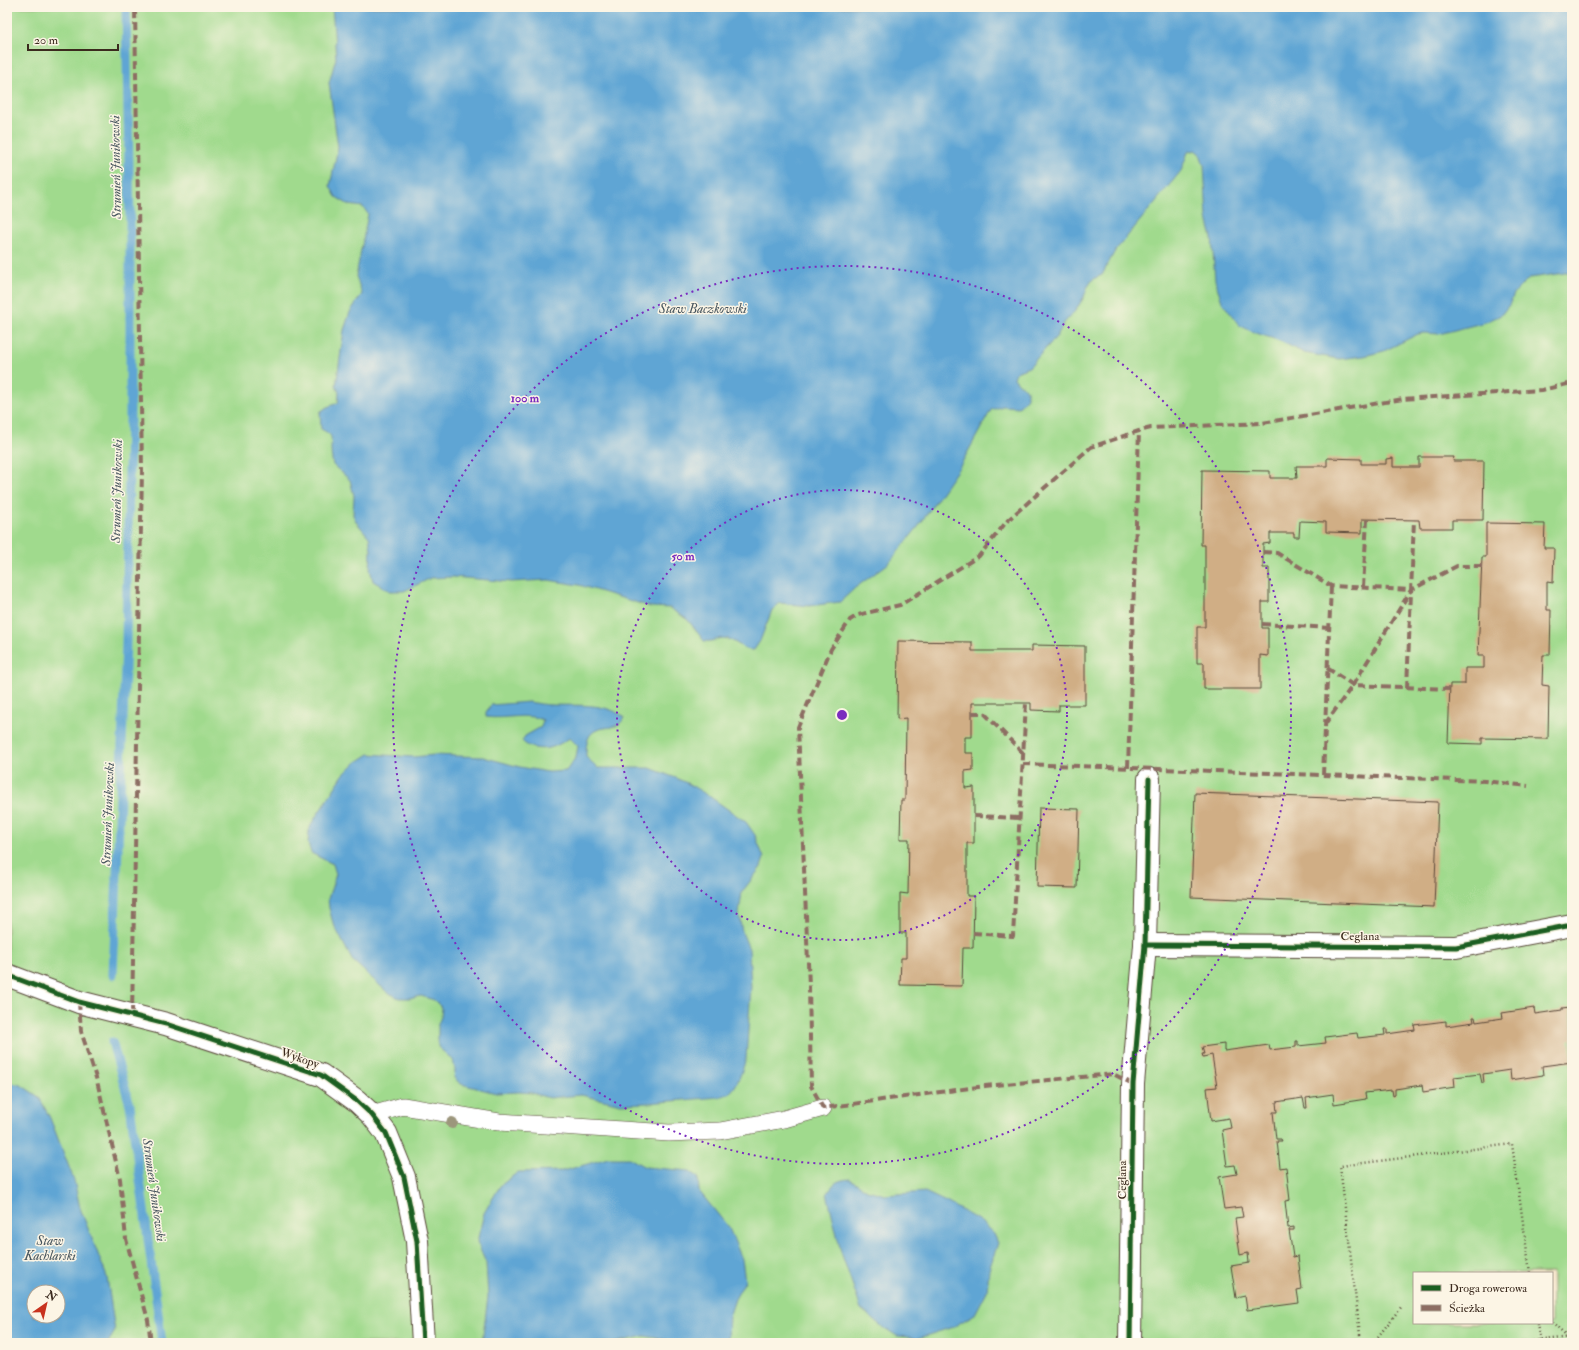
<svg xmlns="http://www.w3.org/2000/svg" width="1579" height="1350" font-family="'IM FELL Double Pica',serif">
<rect width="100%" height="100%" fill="#fcf5e5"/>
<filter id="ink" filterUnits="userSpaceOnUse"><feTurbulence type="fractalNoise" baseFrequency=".025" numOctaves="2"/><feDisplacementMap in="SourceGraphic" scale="8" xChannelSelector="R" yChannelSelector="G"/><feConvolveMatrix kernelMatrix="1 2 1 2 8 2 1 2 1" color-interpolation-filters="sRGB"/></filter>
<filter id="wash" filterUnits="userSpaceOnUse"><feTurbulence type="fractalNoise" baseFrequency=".012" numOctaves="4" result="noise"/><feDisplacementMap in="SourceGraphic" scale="16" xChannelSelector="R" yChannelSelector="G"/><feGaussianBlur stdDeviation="0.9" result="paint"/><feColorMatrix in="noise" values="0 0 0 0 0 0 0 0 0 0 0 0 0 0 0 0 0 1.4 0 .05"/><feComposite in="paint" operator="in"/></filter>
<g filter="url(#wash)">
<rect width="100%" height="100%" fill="#f5e5cb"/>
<path fill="#a0da8d" stroke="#6e8256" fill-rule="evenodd" d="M7,7H1572V1343H7ZM1414,1273H1552V1323H1414ZM34,1292H58V1316H34Z"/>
<g fill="#5ea5d4" stroke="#4c6879" fill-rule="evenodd">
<path d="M332,7H1572V272L1529,278L1515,292L1509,305L1501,315L1486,322L1439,334L1424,333L1418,334L1384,351L1364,356L1339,359L1304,353L1280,341L1253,332L1239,325L1222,302L1215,280L1212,238L1207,218L1204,165L1200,154L1195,150L1188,152L1181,171L1115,251L1102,275L1093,279L1087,288L1084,297L1075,311L1064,323L1057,336L1029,367L1016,372L1014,378L1019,384L1027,390V398L1019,407L1003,406L991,410L960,466L918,527L889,563L855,588L840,602L809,606L780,603L772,610L760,641L754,650C745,651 737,642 728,639C718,636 714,643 704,641L688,620L670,608L651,607L579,585L548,580L511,582L453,577L431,578L404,591H390L373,581L370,569L371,550L369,537L357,523L353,515L354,496L350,480L333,465C332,460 331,454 331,449C331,436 334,436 321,429L320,412L327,407L338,403L339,392L336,386L344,330L350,312L362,294L356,276L368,214L363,207L349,205L336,197L330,186L338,147L329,83L336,58Z"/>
<path d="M528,702C536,703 545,705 553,705C575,706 605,702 624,717C619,732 602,724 592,733C586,738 586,750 586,757L598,768H650L676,778L689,784L709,796L746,822L755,835L764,858L761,867L742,892L739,914L742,932L749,949L751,988L746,1059C742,1070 738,1087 728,1094C726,1095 721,1096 719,1097L648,1103L621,1104L581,1095L549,1098L532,1093L519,1092L496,1093L461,1084L454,1078L455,1070L453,1060L438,1047V1024L441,1017L442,1008L434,1000L421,996L409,998H399L387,992L352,960L333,923L329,908L328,899L336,874L333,864L311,853L308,843L309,830L312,823L343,775L355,763L369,754L413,757L434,755L483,757L520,767L548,772L566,771L576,757L578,746L570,738C564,741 556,747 549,748C540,750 528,748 522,741L525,736L541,727L543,720C526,712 504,720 486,717V712L491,705Z"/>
<path d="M7,1082L21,1085L39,1097L50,1118L74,1180L80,1208L107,1277L115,1331L108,1343H7ZM34,1292H58V1316H34Z"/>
<polygon points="608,1158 629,1158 645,1167 690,1171 698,1177 699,1191 729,1228 742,1259 745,1281 735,1299 729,1317 728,1343 670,1343 667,1340 644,1336 614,1343 482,1343 488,1297 486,1263 477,1242 484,1213 500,1186 518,1172 563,1171"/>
<path d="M850,1179L867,1190L885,1195L925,1192L948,1203L980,1221L994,1234L998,1243L989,1270L987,1291L975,1314L953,1327L919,1338L897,1336L880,1325L861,1309L841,1252L827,1193C835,1182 837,1180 850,1179Z"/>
</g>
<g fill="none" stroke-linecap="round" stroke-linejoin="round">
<g stroke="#5ea5d4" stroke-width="9">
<polyline points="113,975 126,643 130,419 130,222 126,7"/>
<polyline points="112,1042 130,1105 162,1343"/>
</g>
</g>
<g id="blocks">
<g fill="#d0ae85">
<polygon points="1419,457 1454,457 1453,461 1484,461 1483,520 1452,520 1452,528 1420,528 1419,520 1362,519 1362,533 1326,532 1326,522 1300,521 1299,537 1294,537 1294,533 1270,533 1270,543 1263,544 1263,568 1269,568 1269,602 1262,602 1262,628 1268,628 1268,656 1260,655 1260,689 1204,689 1204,663 1197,663 1197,627 1205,627 1205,545 1201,545 1202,470 1270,471 1270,478 1297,478 1296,466 1327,466 1327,458 1361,459 1361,464 1386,464 1386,459 1393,458 1393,467 1419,467"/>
<polygon points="1486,523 1545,524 1544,548 1554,548 1553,583 1547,582 1547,610 1551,610 1550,655 1543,655 1542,685 1549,686 1548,739 1482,738 1482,744 1448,743 1450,684 1465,684 1465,668 1484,668 1484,656 1478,656 1482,557 1486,557"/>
<polygon points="898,641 972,642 972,651 1032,651 1032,645 1085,646 1085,705 1059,705 1059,711 1031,710 1031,703 972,703 972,737 965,737 965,753 973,753 973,770 965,771 965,788 974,787 974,843 967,843 967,896 974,896 973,948 963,948 962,986 900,985 901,958 906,958 906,933 900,933 900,893 908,894 909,839 900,839 901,800 905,800 906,718 897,719"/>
<polygon points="1195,793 1438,802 1434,907 1191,897"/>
<polygon points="1039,808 1079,809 1077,888 1037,887"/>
<polygon points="1570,1007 1572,1039 1569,1040 1572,1062 1542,1066 1543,1075 1511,1080 1510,1070 1483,1074 1484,1083 1482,1083 1480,1074 1454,1077 1455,1087 1423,1092 1422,1085 1395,1089 1395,1095 1393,1096 1392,1090 1365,1093 1366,1099 1334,1104 1333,1094 1306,1098 1307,1108 1305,1108 1303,1098 1276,1102 1277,1112 1273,1112 1276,1139 1281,1139 1282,1141 1277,1141 1280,1168 1286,1167 1290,1200 1285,1201 1288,1228 1294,1227 1294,1230 1289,1230 1293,1257 1298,1256 1302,1289 1297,1290 1299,1303 1247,1310 1245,1296 1236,1298 1231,1266 1249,1263 1248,1253 1240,1255 1235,1218 1243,1217 1241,1207 1224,1209 1219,1177 1237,1174 1235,1165 1227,1166 1222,1130 1231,1128 1229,1118 1211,1121 1207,1088 1217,1087 1212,1055 1203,1057 1202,1054 1204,1054 1202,1047 1224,1044 1224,1051 1269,1045 1270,1050 1296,1047 1296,1041 1298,1041 1298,1046 1326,1043 1325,1037 1357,1033 1358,1038 1385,1035 1384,1029 1387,1029 1387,1034 1415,1030 1414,1025 1446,1021 1446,1026 1474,1022 1473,1017 1475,1017 1476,1022 1503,1018 1502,1013 1534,1008 1535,1014 1562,1010 1562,1008"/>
</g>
</g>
</g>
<g filter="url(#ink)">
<use href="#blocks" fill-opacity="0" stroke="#574638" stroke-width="1"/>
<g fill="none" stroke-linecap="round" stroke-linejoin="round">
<g stroke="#574638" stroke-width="18">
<polyline id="lane" points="372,1115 403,1106 499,1122 669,1133 720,1131 784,1119 823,1108"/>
</g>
<g stroke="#574638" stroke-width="24">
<g id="street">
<polyline points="1145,945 1456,947 1572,925"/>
<polyline points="7,975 79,1002 166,1024 321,1075 357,1101 372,1115 386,1133 404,1177 417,1241 423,1343"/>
<polyline points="1130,1343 1133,1084 1145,945 1149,779"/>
</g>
</g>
<g stroke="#574638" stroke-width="2.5" stroke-dasharray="1 3" stroke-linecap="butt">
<polyline points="1537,1323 1540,1341"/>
<polyline points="1552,1323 1567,1337"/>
<polyline points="1361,1343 1340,1166 1512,1144 1530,1273"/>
<polyline points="1373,1343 1402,1306"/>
<polyline points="1513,1343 1572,1337"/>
</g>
<use href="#lane" stroke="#fff" stroke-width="17"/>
<use href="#street" stroke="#fff" stroke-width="22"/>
<g stroke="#8d6e63" stroke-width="4" stroke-dasharray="8 4" stroke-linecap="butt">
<polyline points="1263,552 1277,553 1331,586 1411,590"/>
<polyline points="1363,587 1367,520"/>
<polyline points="1262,624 1329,628"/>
<polyline points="1327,668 1353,685 1449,689"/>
<polyline points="1407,688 1414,520"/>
<polyline points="972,713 984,713 1023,753"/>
<polyline points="1325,724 1353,685 1411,590 1457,566 1482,566"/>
<polyline points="1023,764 1485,781 1528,786"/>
<polyline points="1128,768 1139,431"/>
<polyline points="1323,775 1331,586"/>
<polyline points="974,816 1020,818"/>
<polyline points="973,933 1013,936 1026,703"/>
<polyline points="79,1002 81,1031 97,1081 120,1179 126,1239 148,1320 151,1343"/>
<polyline points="132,1015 142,470 135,7"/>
<polyline points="1133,1084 1113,1074 985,1086 823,1108 811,1086 809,986 798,727 831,649 850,620 858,615 900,605 979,556 1008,520 1091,447 1139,431 1151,428 1262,423 1403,399 1542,390 1572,383"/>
</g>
<g stroke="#fcf5e5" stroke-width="8">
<g id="cycleway">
<polyline points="1145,945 1456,947 1572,925"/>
<polyline points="7,975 79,1002 166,1024 321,1075 357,1101 372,1115 386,1133 404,1177 417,1241 423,1343"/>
<polyline points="1130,1343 1133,1084 1145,945 1149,779"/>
</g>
</g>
<use href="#cycleway" stroke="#1b5e20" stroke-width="5"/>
</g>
<circle fill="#9c967b" cx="452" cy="1123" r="6"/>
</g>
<g fill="none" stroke="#7b2cbf" stroke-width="2" stroke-dasharray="2 4">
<circle cx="842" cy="715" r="225"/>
<circle cx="842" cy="715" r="449"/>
</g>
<g text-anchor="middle" stroke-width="3" stroke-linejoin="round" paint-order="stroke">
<g font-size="12" fill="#3b2a1e" stroke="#fcf5e5">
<text x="1360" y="940">Ceglana</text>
<text transform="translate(300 1058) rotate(19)" y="4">Wykopy</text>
<text transform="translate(1122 1180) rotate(-90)" y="4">Ceglana</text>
</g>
<g font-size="13" font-style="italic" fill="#47555e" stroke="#fcf5e5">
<text transform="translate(115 167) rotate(-91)" y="5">Strumień Junikowski</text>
<text x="703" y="313">Staw Baczkowski</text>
<text transform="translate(116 491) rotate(-89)" y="5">Strumień Junikowski</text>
<text transform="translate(107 814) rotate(-88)" y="5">Strumień Junikowski</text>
<text transform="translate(155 1190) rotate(82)" y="5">Strumień Junikowski</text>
<text x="50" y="1245">Staw<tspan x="50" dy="15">Kachlarski</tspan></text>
</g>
</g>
<circle cx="842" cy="715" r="6" fill="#7b2cbf" stroke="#fcf5e5" stroke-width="2"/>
<g font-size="12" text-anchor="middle" font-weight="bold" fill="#7b2cbf" stroke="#fcf5e5" stroke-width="3" stroke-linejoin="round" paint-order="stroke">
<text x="525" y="402">100 m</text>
<text x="683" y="560">50 m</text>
</g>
<rect width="1579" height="1350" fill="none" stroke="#fcf5e5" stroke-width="24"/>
<rect x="1413" y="1272" width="140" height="52" fill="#fcf5e5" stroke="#afa495"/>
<rect x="1421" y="1285" width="20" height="6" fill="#1b5e20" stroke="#afa495"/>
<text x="1449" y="1292" font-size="12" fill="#3b2a1e">Droga rowerowa</text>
<rect x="1421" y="1305" width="20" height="6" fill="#8d6e63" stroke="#afa495"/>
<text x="1449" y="1312" font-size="12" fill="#3b2a1e">Ścieżka</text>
<g transform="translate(46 1304) rotate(34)"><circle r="19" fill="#fcf5e5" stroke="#afa495"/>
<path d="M0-3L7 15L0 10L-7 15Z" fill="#c8321e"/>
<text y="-6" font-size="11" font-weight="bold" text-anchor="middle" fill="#3b2a1e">N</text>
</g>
<path d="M28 44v6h90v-6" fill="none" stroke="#3b2a1e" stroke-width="2"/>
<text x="34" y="44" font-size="12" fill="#3b2a1e" stroke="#fcf5e5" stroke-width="3" paint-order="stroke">20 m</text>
</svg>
